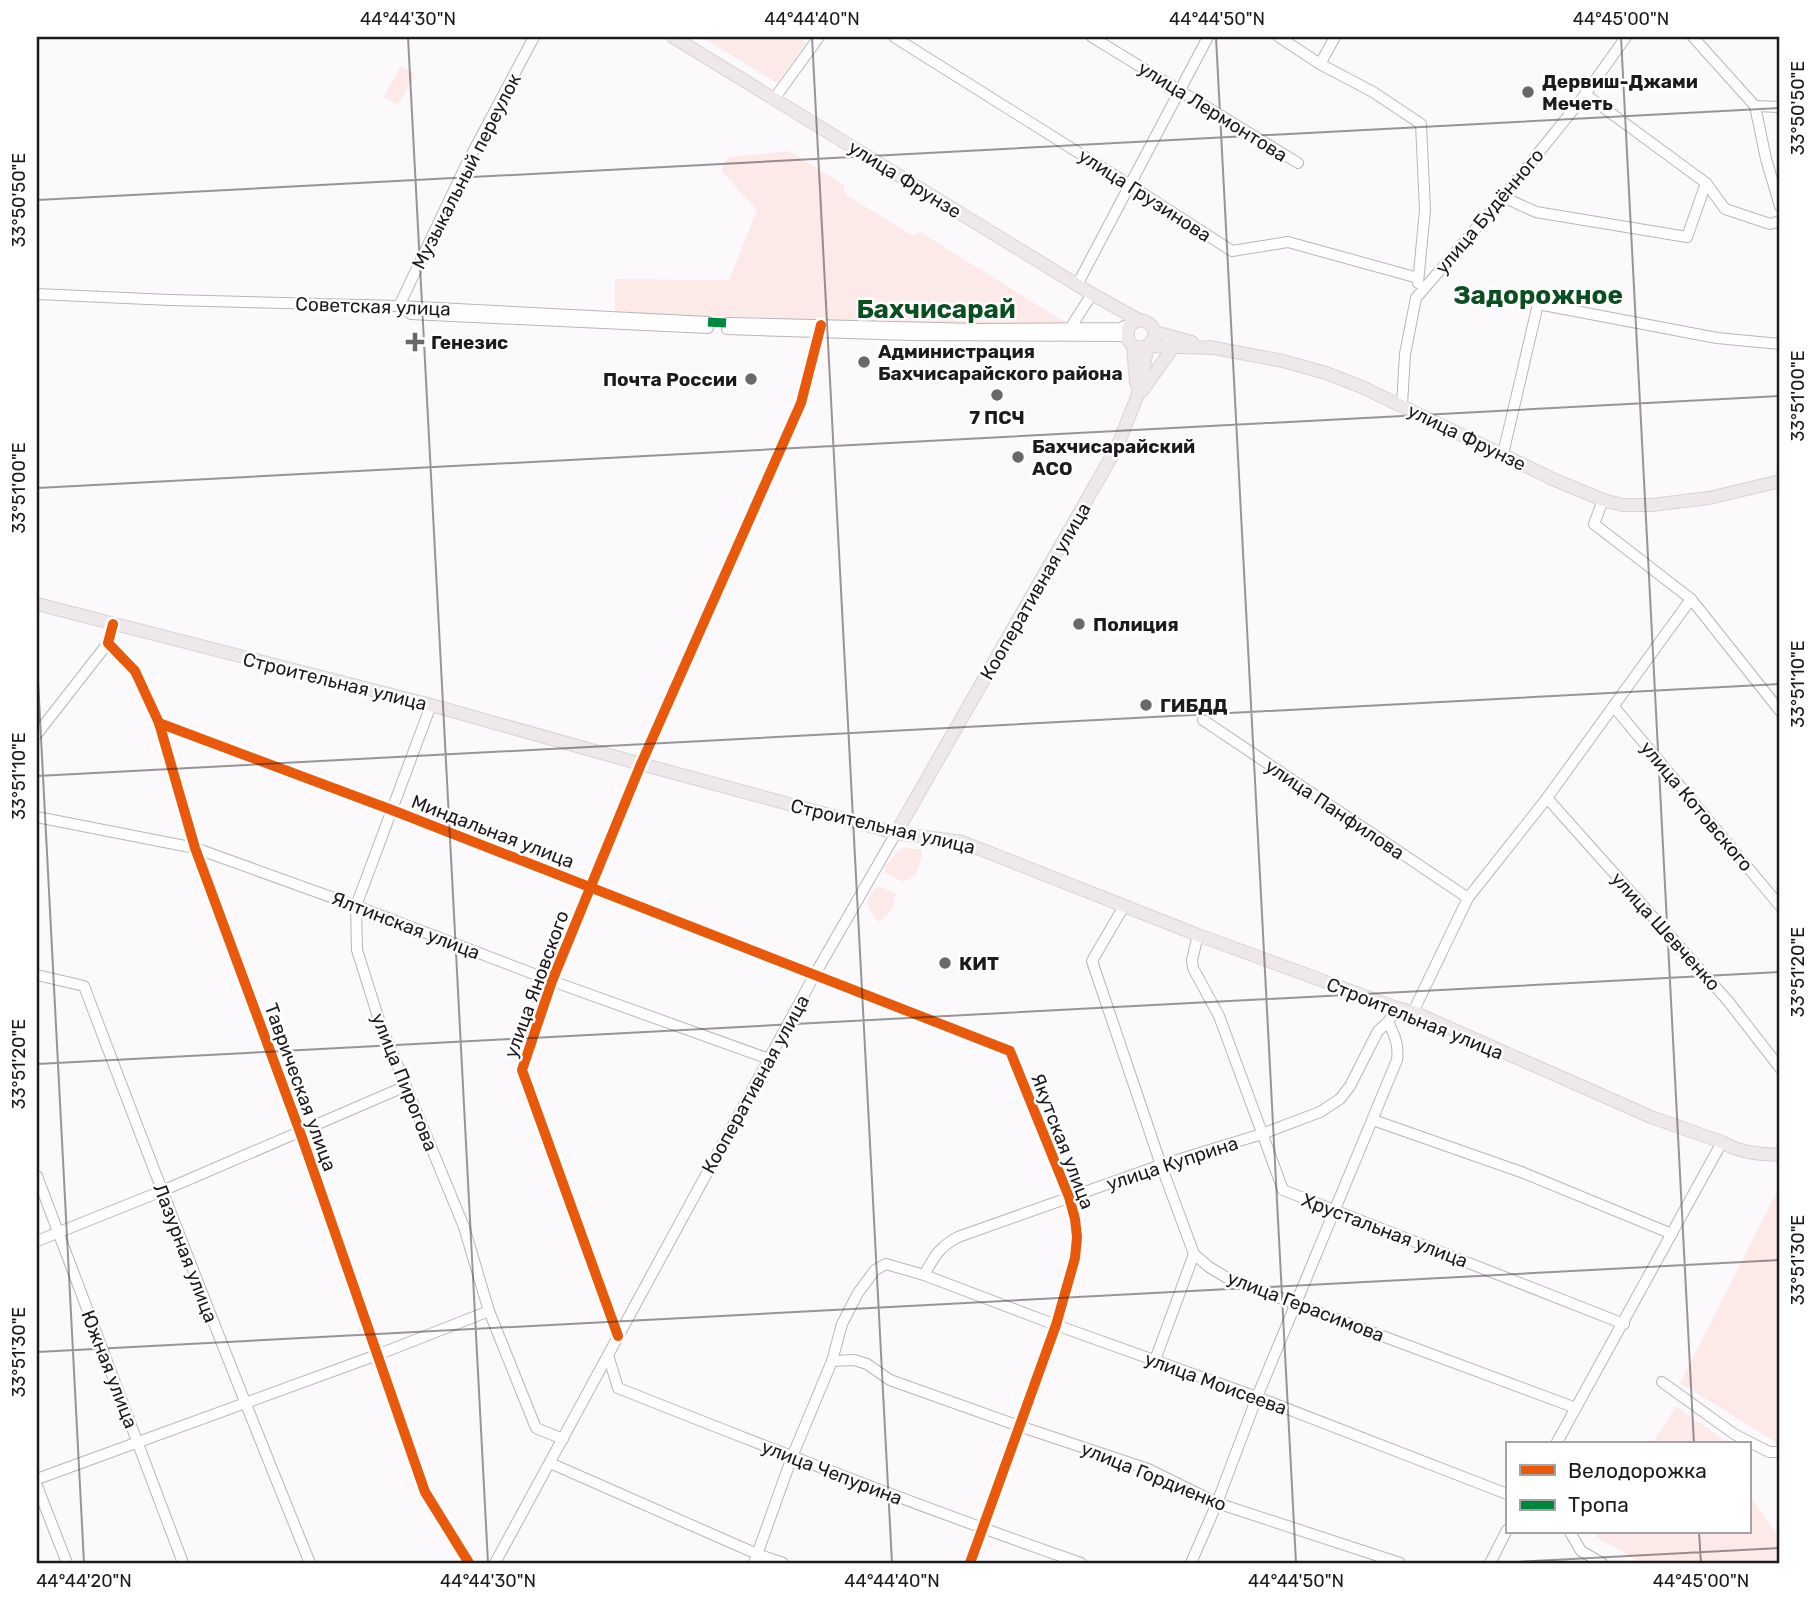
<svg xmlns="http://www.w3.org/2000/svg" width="1817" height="1600" font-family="Rubik,sans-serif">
<rect width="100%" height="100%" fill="#fcf9fc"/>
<g fill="#fbeae8">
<polygon points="702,37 799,37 806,43 777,83"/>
<polygon points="401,66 415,74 398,105 384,97"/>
<polygon points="789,151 844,185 845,194 913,236 920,232 1074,328 615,313 615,279 729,280 757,210 721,171 728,157"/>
<polygon points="906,847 911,849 921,849 922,856 916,874 904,882 885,873 884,867 899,850"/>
<path d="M879,886L895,893C893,907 892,914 879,922C865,908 863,899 879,886Z"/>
<polygon points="1780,1186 1780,1444 1779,1444 1680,1383"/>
<polygon points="1676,1406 1729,1444 1652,1444"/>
<polygon points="1749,1494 1776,1533 1780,1535 1780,1563 1642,1563 1596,1537 1599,1532 1749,1532"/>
</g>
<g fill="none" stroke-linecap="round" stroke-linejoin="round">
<g stroke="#b9b5b9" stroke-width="12">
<g id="minor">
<polyline points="894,37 1130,185 1232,251 1288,242 1418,278"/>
<polyline points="1092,37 1298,163"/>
<polyline points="1279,37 1320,64 1373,92 1421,124 1425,210 1418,283"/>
<polyline points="1693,37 1755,106 1766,159 1780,206"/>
<polyline points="1320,64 1335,37"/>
<polyline points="1585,94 1706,183 1725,209 1770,224 1780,221"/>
<polyline points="774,99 819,37"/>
<polyline points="1755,106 1780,107"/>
<polyline points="1503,197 1536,212 1687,237 1706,183"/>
<polyline points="1077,285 1208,37"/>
<polyline points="37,294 170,300 399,306 708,322 708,328 411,314 399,306"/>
<polyline points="399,306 466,165 534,37"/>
<polyline points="1069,330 1092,294"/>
<polyline points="1127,336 910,335 727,329 728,323 977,329 1120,328 1131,324"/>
<polyline points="1402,405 1405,354 1416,298 1503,197 1581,100 1626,37"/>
<polyline points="1503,454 1538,304 1717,338 1780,344"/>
<polyline points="1603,500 1594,524 1691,599 1780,711"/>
<polyline points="113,624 108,643 135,671 159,723 195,848 300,1132 425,1492 469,1563"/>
<polyline points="431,705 356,906 357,950 380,1023 464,1227 489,1311 536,1428 563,1439"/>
<polyline points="1614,707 1780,906"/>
<polyline points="1203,720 1468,898"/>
<polyline points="159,723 392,810 1010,1051 1069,1197 1075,1219 1077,1237 1075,1258 1056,1325 970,1563"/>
<polyline points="37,734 108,643"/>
<polyline points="1547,798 1728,1001 1780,1068"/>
<polyline points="37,817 195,848 356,906 552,981 769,1059"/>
<polyline points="1124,906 1092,961 1161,1165 1194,1254 1209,1267 1229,1279 1576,1408"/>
<polyline points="1198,935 1192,960 1193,968 1219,1016 1283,1190 1624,1324"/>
<path d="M37,975L84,986C157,1179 232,1372 310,1563"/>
<polyline points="1413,1012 1468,898 1547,798 1691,599"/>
<polyline points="1373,1120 1524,1173 1672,1234"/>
<polyline points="37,1176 183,1563"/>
<polyline points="37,1241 162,1191 406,1086"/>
<polyline points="924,1275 1056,1325 1257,1397 1507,1494"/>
<polyline points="618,1336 522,1070 552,981 641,764 801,403 821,325"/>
<path d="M608,1355L618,1388C771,1449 925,1509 1081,1563"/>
<polyline points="1155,1360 1194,1254"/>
<polyline points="832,1361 854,1360 867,1364 890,1380 1019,1426 1148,1469 1217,1503 1400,1563"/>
<polyline points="1662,1382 1734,1434 1769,1452 1780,1452"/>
<polyline points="1556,1444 1722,1142"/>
<polyline points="550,1463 757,1554 783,1563"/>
<polyline points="37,1479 377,1355 489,1311"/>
<polyline points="37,1486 67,1563"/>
<polyline points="1570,1532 1581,1551 1602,1563"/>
<polyline points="495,1563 814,976 896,833"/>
<path d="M754,1563L792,1457L832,1361L842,1324L858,1293L875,1270L886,1264L924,1275C934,1257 939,1247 958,1237L1161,1165L1262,1134L1320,1112L1340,1099L1350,1086L1378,1031L1388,1022"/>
<path d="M1191,1563L1217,1503L1257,1397L1397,1060C1399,1045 1395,1036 1388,1022L1397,1008"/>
<polyline points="1490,1563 1507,1530"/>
</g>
</g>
<g stroke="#d6d3d6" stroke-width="14">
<g id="major">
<polyline points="673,37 1092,294 1139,320"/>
<polyline points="1155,332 1192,342"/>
<polyline points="1133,346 1136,383"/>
<polyline points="1209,347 1283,361 1326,373 1362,387 1555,480 1603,500 1623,505 1652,505 1709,498 1780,481"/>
<polyline points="1142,391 1174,346"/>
<path d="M37,604L431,705L641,764L896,833L962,842L1198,935L1397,1008L1413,1012L1651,1117L1722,1142C1740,1153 1759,1154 1780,1155"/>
<path d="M896,833L1117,447L1137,397L1148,346L1155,336C1154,320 1138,315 1128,328V340C1133,348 1140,349 1148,346L1215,348"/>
</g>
</g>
<use href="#minor" stroke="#fffeff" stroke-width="10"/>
<use href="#major" stroke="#efe8eb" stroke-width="12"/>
<polyline stroke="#00873e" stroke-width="9" stroke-dasharray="18 9" stroke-linecap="butt" points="708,322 728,323"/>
<g stroke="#fff" stroke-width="15">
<g id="cycleway">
<polyline points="113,624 108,643 135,671 159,723 195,848 300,1132 425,1492 469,1563"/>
<polyline points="159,723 392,810 1010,1051 1069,1197 1075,1219 1077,1237 1075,1258 1056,1325 970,1563"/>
<polyline points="618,1336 522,1070 552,981 641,764 801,403 821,325"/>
</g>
</g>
<use href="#cycleway" stroke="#e8590c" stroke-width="10"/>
</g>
<path fill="none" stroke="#1e191e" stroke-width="2" stroke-opacity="0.45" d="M408,37L488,1563M812,37L892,1563M1216,37L1296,1563M1621,37L1694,1444M37,200L1780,108M37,488L1780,396M37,661L84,1563M37,776L1780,684M37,1064L1780,972M37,1352L1780,1260M1699,1532L1701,1563M1497,1563L1780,1548"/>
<g fill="#6c676c" stroke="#fff" stroke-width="2.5">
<circle cx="1528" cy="92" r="7"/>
<path d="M411.5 331.5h7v7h7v7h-7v7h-7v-7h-7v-7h7z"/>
<circle cx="864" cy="362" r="7"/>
<circle cx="751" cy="379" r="7"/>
<circle cx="997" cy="395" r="7"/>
<circle cx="1018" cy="457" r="7"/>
<circle cx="1079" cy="624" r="7"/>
<circle cx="1146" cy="705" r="7"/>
<circle cx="945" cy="963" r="7"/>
</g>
<g text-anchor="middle" stroke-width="5" stroke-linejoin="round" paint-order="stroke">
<g font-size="19" font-weight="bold" fill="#1e191e" stroke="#fff" text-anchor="start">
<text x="1542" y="88">Дервиш-Джами<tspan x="1542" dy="22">Мечеть</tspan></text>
<text x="431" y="349">Генезис</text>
<text x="878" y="358">Администрация<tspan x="878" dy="22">Бахчисарайского района</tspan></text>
<text x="737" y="386" text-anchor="end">Почта России</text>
<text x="997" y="424" text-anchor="middle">7 ПСЧ</text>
<text x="1032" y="453">Бахчисарайский<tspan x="1032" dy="22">АСО</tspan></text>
<text x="1093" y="631">Полиция</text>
<text x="1160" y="712">ГИБДД</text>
<text x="959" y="970">КИТ</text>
</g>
<g font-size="19" fill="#1e191e" stroke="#fff">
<text transform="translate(1213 111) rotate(32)" y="7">улица Лермонтова</text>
<text transform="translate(466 171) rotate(-63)" y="7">Музыкальный переулок</text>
<text transform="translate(905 179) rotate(32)" y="7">улица Фрунзе</text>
<text transform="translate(1145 195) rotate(33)" y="7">улица Грузинова</text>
<text transform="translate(1489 211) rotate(-50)" y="7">улица Будённого</text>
<text transform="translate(373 306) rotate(2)" y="7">Советская улица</text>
<text transform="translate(1467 437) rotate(26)" y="7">улица Фрунзе</text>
<text transform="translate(1035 591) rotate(-60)" y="7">Кооперативная улица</text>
<text transform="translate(335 681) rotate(14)" y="7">Строительная улица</text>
<text transform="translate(1697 806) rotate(50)" y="7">улица Котовского</text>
<text transform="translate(1335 809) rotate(34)" y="7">улица Панфилова</text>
<text transform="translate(883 826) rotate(13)" y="7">Строительная улица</text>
<text transform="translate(493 831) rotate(21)" y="7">Миндальная улица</text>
<text transform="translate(406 925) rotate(21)" y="7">Ялтинская улица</text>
<text transform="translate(1666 931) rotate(48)" y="7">улица Шевченко</text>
<text transform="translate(536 984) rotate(-70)" y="7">улица Яновского</text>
<text transform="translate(1415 1018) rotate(22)" y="7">Строительная улица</text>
<text transform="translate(405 1082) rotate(68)" y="7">улица Пирогова</text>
<text transform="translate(755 1084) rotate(-61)" y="7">Кооперативная улица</text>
<text transform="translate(301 1087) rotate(70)" y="7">Таврическая улица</text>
<text transform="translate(1063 1141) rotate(69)" y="7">Якутская улица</text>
<text transform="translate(1172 1163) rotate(-18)" y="7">улица Куприна</text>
<text transform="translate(1385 1230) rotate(21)" y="7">Хрустальная улица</text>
<text transform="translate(186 1253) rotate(69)" y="7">Лазурная улица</text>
<text transform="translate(1306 1306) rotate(21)" y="7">улица Герасимова</text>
<text transform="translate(110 1369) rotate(69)" y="7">Южная улица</text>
<text transform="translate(1216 1383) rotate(20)" y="7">улица Моисеева</text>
<text transform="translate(832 1472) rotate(21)" y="7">улица Чепурина</text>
<text transform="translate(1154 1476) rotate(22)" y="7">улица Гордиенко</text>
</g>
<g font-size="26" font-weight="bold" fill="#0b4f21" stroke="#fff">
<text x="1538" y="304">Задорожное</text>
<text x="936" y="318">Бахчисарай</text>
</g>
</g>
<rect width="1817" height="1600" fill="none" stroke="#ffffff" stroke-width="77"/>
<rect x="1506" y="1442" width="245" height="91" fill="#ffffff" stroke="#a5a3a5" stroke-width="2"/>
<rect x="1520" y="1465" width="35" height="10" fill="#e8590c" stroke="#a5a3a5" stroke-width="2"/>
<text x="1568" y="1478" font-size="21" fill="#1e191e">Велодорожка</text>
<rect x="1520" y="1500" width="35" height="10" fill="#00873e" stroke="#a5a3a5" stroke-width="2"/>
<text x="1568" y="1512" font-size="21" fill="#1e191e">Тропа</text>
<rect x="38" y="38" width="1740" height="1524" fill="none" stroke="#1e191e" stroke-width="2.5"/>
<g font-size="18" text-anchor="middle" fill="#1e191e">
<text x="408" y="25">44°44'30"N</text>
<text x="812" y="25">44°44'40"N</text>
<text x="1217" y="25">44°44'50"N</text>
<text x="1621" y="25">44°45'00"N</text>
<text transform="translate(1798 108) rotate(-90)" y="6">33°50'50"E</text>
<text transform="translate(19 200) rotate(-90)" y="6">33°50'50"E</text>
<text transform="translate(1798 396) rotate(-90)" y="6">33°51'00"E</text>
<text transform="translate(19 488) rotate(-90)" y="6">33°51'00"E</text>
<text transform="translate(1798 684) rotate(-90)" y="6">33°51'10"E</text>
<text transform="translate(19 776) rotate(-90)" y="6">33°51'10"E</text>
<text transform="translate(1798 972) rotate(-90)" y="6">33°51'20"E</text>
<text transform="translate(19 1064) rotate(-90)" y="6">33°51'20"E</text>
<text transform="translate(1798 1260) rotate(-90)" y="6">33°51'30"E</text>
<text transform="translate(19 1352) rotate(-90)" y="6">33°51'30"E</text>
<text x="84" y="1587">44°44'20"N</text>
<text x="488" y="1587">44°44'30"N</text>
<text x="892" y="1587">44°44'40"N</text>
<text x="1296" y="1587">44°44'50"N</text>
<text x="1701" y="1587">44°45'00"N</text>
</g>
</svg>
